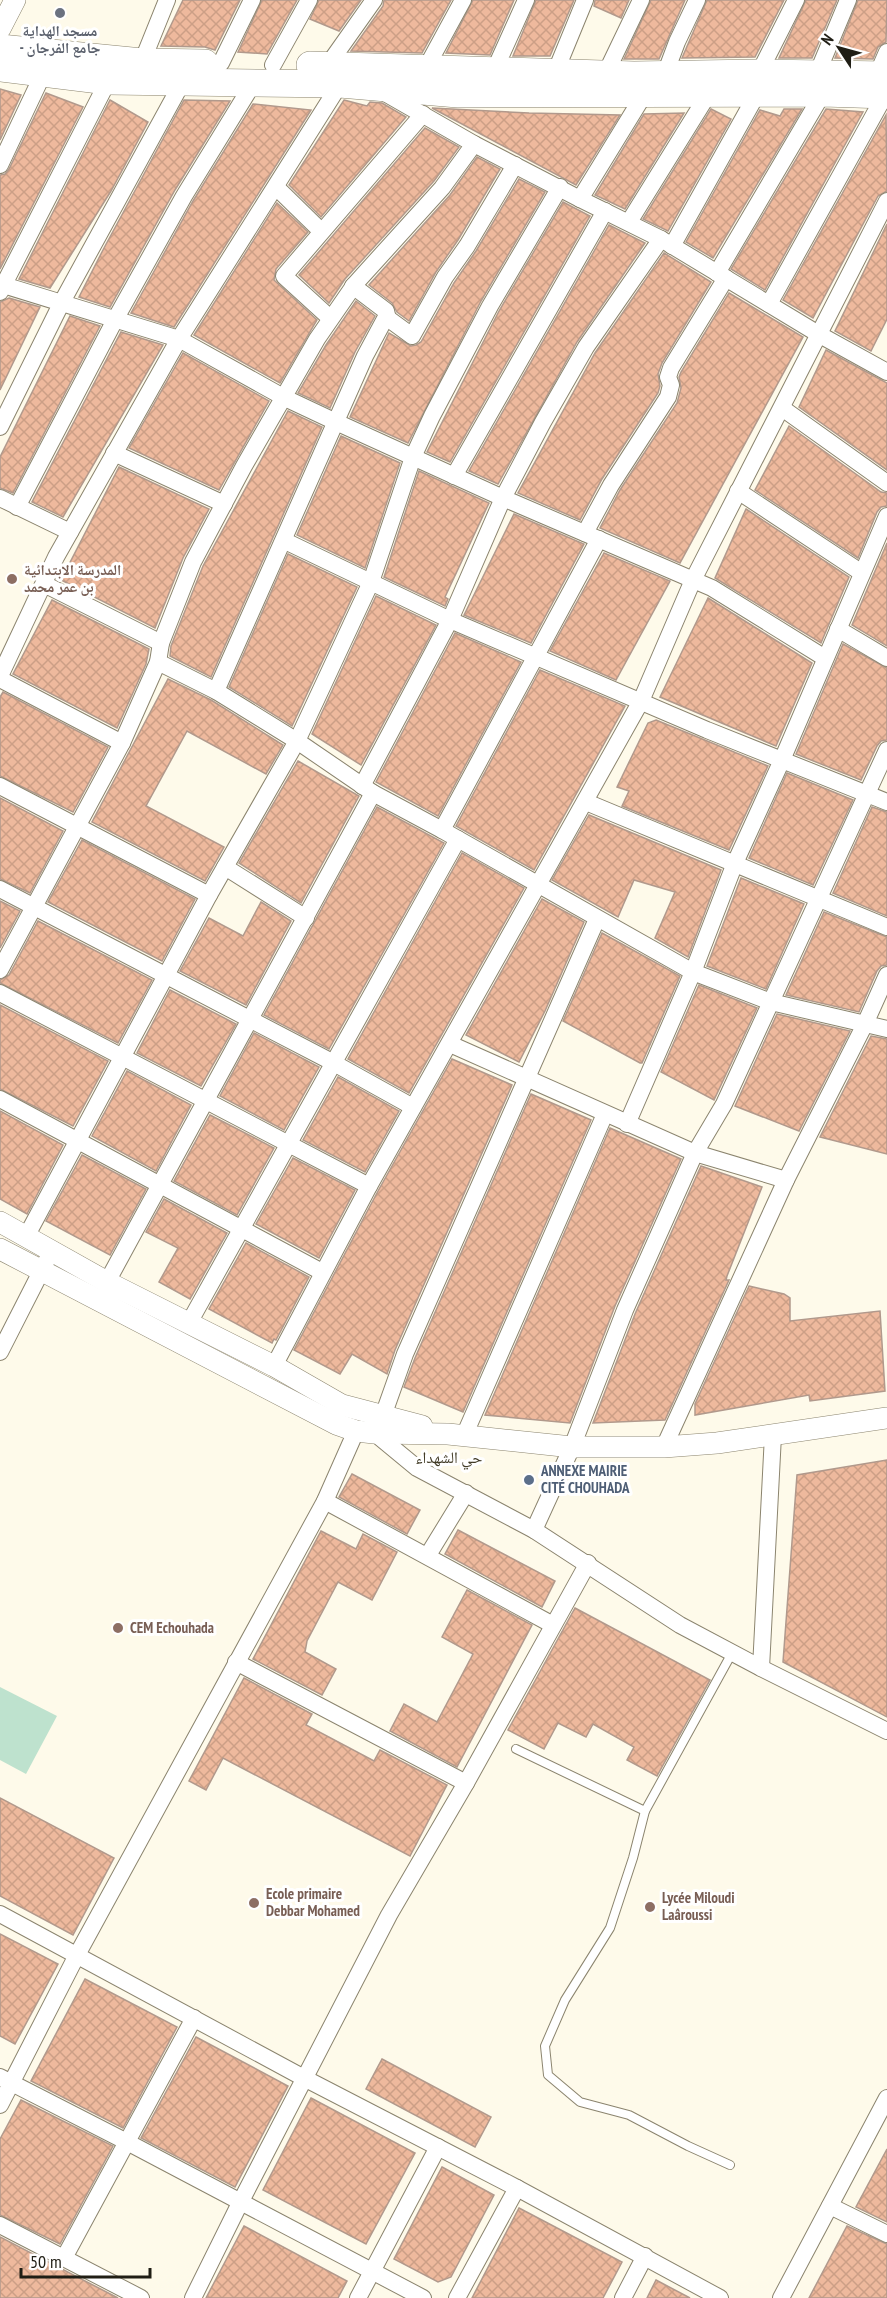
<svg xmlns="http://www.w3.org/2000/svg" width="887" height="2298" font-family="'PT Sans Narrow','Noto Naskh Arabic',sans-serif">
<defs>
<pattern id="building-cross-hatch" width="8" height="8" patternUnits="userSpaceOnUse" patternTransform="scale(1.5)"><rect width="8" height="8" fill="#eeb99d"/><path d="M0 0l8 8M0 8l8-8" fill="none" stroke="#cc9f86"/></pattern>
</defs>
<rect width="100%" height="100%" fill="#fefaea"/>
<polygon fill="#bee2ce" points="0,1687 57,1716 26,1774 0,1760"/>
<g fill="url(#building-cross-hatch)" stroke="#b1998c" stroke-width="1.5">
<polygon points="183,0 240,0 215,50 205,47 161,46"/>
<polygon points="262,0 297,0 267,54 238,52"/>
<polygon points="319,0 361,0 339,31 310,19"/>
<polygon points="384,0 451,0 422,53 351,51 383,6"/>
<polygon points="473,0 514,0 490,55 446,53"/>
<polygon points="536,0 574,0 550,56 513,56"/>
<polygon points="595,0 629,0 621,18 594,6"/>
<polygon points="651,0 685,0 659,59 624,59"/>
<polygon points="707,0 784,0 755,57 682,58"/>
<polygon points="806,0 837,0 812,58 779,58"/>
<polygon points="858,0 887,0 886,42 878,47 873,59 835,58"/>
<polygon points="0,89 21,95 0,140"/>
<polygon points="46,93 83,107 0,269 0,175 5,174 9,169"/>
<polygon points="110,100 148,122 111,191 50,288 19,279"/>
<polygon points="184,100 230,101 175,190 110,307 79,297 104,248"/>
<polygon points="344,100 367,106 370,102 382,103 406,117 321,217 289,185"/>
<polygon points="253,104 311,110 174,327 131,313 193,201"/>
<polygon points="432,108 529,113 620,115 576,185"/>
<polygon points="711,109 731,119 668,231 643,219"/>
<polygon points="784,109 802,109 713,258 686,242 760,110 780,116"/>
<polygon points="826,109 863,112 765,290 731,269"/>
<polygon points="684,113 625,209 595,195 644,114"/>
<polygon points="886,115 887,191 878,196 813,318 783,300"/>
<polygon points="425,128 459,147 434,181 345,279 329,303 299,275"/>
<polygon points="477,157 500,169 458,240 436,272 409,321 397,312 392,303 369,285 450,195"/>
<polygon points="519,179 545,192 481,301 408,443 350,417 389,333 411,346 416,345 421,342 454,283 476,251"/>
<polygon points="563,202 590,216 450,462 427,452 499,311"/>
<polygon points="277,203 308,232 276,269 274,280 317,320 280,383 194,335"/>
<polygon points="887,224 887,319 871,351 835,331"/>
<polygon points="609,225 645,243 577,342 498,484 469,471"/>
<polygon points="664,253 711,282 662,363 658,374 660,386 658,393 602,479 580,520 518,493 595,353"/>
<polygon points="729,293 803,337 680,563 600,528 620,490 677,403 681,388 679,377 681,372"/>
<polygon points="9,298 40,307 0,390 0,302"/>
<polygon points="356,301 375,316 355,352 330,408 298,393 326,345"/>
<polygon points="70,316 100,326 13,493 0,488 0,457"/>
<polygon points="121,332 163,345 63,517 32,502"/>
<polygon points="826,350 887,383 887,470 799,407"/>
<polygon points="183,353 269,401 219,490 129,448"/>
<polygon points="288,411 322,427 211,677 170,656 171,646 203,566"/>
<polygon points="789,426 881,492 887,493 887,506 881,507 877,512 858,558 755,490"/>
<polygon points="341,436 400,463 365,568 297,535"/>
<polygon points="119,467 209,509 183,558 155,628 61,580"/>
<polygon points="419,471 489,503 445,597 448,599 445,606 384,577"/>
<polygon points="746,509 849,577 821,643 715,578"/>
<polygon points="514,514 584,544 531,643 464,615"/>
<polygon points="887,543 887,646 852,625"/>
<polygon points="604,553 670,581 616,680 550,651"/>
<polygon points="288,554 357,587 292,726 229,687"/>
<polygon points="376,596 436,625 361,765 312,734"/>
<polygon points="708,598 812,663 776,746 660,697"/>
<polygon points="52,600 149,649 146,664 117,728 13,674"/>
<polygon points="455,633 521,662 438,816 376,782"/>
<polygon points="843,644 887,668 887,740 881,741 877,746 861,780 796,754"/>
<polygon points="540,670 625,706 534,870 456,826"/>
<polygon points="168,679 211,700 283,745 266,774 187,731 146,806 224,847 205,881 92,822"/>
<polygon points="3,692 108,747 73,812 0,776 0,697"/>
<polygon points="656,720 768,766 729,850 622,806 629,791 617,787 648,723"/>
<polygon points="298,761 359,796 301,903 239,863"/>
<polygon points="787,773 853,800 813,885 749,858"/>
<polygon points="0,798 63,831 30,893 0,879"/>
<polygon points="377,807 444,843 329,1049 264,1015"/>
<polygon points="872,807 887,812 887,916 833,893"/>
<polygon points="589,815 721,870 688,957 655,938 675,892 634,880 618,917 552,880"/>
<polygon points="82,840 195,899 162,961 48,902"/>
<polygon points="462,853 524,888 409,1093 348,1059"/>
<polygon points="741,878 804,904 766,989 707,966"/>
<polygon points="542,899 584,922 545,1011 519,1062 466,1035"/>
<polygon points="0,901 20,911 0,948"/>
<polygon points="261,902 291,921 246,1005 180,971 209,918 243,936"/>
<polygon points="824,912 887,937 887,965 881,966 877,971 859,1012 786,995"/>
<polygon points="38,921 152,980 118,1043 0,983 0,980 9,975"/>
<polygon points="602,933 680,976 642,1063 640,1063 563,1021"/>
<polygon points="699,985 757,1008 714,1100 661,1072"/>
<polygon points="170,990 236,1024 201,1086 137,1053"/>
<polygon points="0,1005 108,1061 73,1126 0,1089"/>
<polygon points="777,1014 850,1031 799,1131 735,1106"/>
<polygon points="254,1033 319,1067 284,1130 220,1096"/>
<polygon points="871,1036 887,1039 887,1154 820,1137"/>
<polygon points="452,1059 512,1085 395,1350 387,1374 352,1354 340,1374 294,1350 378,1191"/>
<polygon points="127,1071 191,1105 156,1171 92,1136"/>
<polygon points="338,1077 399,1111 365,1172 303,1140"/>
<polygon points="531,1094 591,1120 463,1412 404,1387 415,1358"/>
<polygon points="0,1111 63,1145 27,1214 0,1199"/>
<polygon points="210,1115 274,1148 237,1215 174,1181"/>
<polygon points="610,1128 681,1159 615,1306 570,1423 485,1415"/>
<polygon points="82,1155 146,1189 110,1255 46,1221"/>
<polygon points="293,1158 355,1190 319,1258 256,1224"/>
<polygon points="701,1166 762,1187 727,1276 726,1280 729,1280 665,1420 593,1423 635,1314"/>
<polygon points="164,1199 227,1233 190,1299 159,1282 178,1248 146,1232"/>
<polygon points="246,1243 309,1277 276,1340 274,1339 272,1343 209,1309"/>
<polygon points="749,1286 784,1294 790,1298 790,1321 880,1311 885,1391 810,1401 809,1395 695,1415 695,1404"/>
<polygon points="887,1460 887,1717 783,1662 797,1475"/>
<polygon points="352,1474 420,1510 407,1534 339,1497"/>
<polygon points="458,1530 555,1581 542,1607 445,1554"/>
<polygon points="321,1531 356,1549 363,1534 397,1552 372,1600 338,1582 307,1641 305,1652 336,1669 322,1695 253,1659"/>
<polygon points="467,1590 532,1625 457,1767 390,1731 404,1704 437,1722 473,1654 442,1637"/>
<polygon points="575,1608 710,1680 657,1776 627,1760 634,1747 593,1724 586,1737 558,1723 544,1749 508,1730"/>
<polygon points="244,1678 312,1714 306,1725 374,1761 380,1750 447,1785 410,1856 223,1758 206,1790 189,1781"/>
<polygon points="0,1798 114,1858 73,1935 0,1896"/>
<polygon points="0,1934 58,1964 15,2044 0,2036"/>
<polygon points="85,1979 177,2027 123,2128 31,2081"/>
<polygon points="196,2037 288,2086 235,2187 141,2138"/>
<polygon points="382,2059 491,2117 475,2147 366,2089"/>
<polygon points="311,2098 415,2153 366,2244 263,2190"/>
<polygon points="21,2100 113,2146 60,2244 0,2215 0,2139"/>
<polygon points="887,2149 887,2222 856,2207"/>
<polygon points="442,2167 494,2195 451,2277 438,2282 394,2259"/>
<polygon points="519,2208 622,2262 603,2298 472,2298"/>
<polygon points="244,2226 347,2281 338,2298 206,2298"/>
<polygon points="847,2226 887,2244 887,2298 809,2298"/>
<polygon points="0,2237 118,2298 0,2298"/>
<polygon points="656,2280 690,2298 647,2298"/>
</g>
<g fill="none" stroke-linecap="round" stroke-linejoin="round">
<g stroke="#8b846e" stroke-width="10">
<g id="service">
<polyline points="516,1749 645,1811"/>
<polyline points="730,2165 688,2146 629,2115 580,2102 548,2075 545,2046 565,2000 610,1928 633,1858 645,1811 732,1653"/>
</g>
</g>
<g stroke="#8b846e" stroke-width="18">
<g id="minor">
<polyline points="142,62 167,0"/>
<polyline points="221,63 252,0"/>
<polyline points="273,65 309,0"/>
<polyline points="328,65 374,0"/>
<polyline points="426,68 463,0"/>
<polyline points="494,71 526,0"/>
<polyline points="606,73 641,0"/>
<polyline points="759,73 796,0"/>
<polyline points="665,74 677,42 697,0"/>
<polyline points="817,74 848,0"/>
<polyline points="877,75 887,52"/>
<polyline points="554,81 555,73 585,0"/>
<polyline points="385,93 474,144 580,199 661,239 820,335 887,372"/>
<polyline points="0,165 43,74"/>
<polyline points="276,187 321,231"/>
<polyline points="580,199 645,93"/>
<polyline points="629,222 709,93"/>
<polyline points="672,246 757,94"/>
<polyline points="717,273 823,93"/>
<polyline points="0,284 179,339 285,398 336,422 503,498 712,588 825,658"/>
<polyline points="0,292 108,81"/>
<polyline points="769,304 885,95"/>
<polyline points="386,317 412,336 445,277 467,246 515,165"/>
<polyline points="330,318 284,276 423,114"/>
<polyline points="782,408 887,483"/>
<polyline points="0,427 62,302 183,81"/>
<polyline points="114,453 224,504"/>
<polyline points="454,476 605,211"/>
<polyline points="738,491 862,573"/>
<polyline points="0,498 70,532"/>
<polyline points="17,507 116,318 184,196 254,82"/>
<polyline points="585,533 611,485 668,397 671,385 668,377 671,368 726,278"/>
<polyline points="285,541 450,620 707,730 887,802"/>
<polyline points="44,584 161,643"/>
<polyline points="838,629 887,658"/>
<polyline points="158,662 216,691 297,741 373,793 442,830 693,972 771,1002 887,1029"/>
<polyline points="0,676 56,557 179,339 340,84"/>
<polyline points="0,679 122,743"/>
<polyline points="216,691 365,356 387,315 386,311 353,286"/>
<polyline points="0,786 209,895"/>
<polyline points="362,786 450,620 503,498 543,422 586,347 661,239"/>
<polyline points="586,802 887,927"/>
<polyline points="442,830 599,539"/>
<polyline points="225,867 306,918"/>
<polyline points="0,889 332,1062 413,1107"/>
<polyline points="0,970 122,743 158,662 161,643 193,562 244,466 317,339 355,284 442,188 474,144"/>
<polyline points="0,993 369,1186"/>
<polyline points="450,1044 695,1153 786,1180"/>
<polyline points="0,1099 322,1272"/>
<polyline points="627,1124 693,972 735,863 782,760 887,516"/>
<polyline points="26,1237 209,895 297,741 371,582 413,457 432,416 490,306 560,187"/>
<polyline points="107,1282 373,793"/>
<polyline points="189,1323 458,839"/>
<polyline points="0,1352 52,1250"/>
<polyline points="274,1366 369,1186 641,701 693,580 887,201"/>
<polyline points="383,1416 405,1354 597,919"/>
<polyline points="371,1430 417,1468 534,1530 680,1625 761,1668 887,1731"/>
<polyline points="464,1436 605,1114"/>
<polyline points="664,1447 786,1180 865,1024 887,975"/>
<polyline points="325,1501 553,1625"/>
<polyline points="534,1530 572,1447 625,1310 695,1153 724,1104 887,750"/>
<polyline points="428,1555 466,1493"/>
<polyline points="236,1662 466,1783"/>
<polyline points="761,1668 773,1435"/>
<polyline points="0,1914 304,2078 517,2188 720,2298"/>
<polyline points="0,2077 127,2142 423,2298"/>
<polyline points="0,2105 77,1955 325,1501 356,1431"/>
<polyline points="830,2206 887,2234"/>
<polyline points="0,2225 141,2298"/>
<polyline points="64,2258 194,2018"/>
<polyline points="193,2298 240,2203 389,1915 466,1783 588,1563"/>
<polyline points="358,2298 438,2147"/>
<polyline points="457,2298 517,2188"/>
<polyline points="623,2298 645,2256"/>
<polyline points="781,2298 887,2098"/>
</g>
</g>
<g stroke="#8b846e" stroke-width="22">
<g id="tertiary">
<polyline points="0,29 15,0"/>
<polyline points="0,1222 107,1282 274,1366 342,1405 422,1426"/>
<polyline points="0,1249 336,1424 356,1431 374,1433 448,1434 572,1447 664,1447 717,1443 887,1418"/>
</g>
</g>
<g stroke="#8b846e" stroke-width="28">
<g id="primary">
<polyline points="0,48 142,62 205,63"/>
<polyline points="310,65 634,75 759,73 887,75"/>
<polyline points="0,68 108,81 340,84 458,94 823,93 887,95"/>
</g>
</g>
<use href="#service" stroke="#fff" stroke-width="8"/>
<use href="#minor" stroke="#fff" stroke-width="16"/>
<use href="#tertiary" stroke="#fff" stroke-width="21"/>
<use href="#primary" stroke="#fff" stroke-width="27"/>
</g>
<circle fill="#6b7280" stroke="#fff" stroke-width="2" cx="60" cy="13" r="6"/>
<g fill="#8d6e63" stroke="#fff" stroke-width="2">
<circle cx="12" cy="579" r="6"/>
<circle cx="118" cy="1628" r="6"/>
<circle cx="254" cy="1903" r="6"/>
<circle cx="650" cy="1907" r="6"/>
</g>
<circle fill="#5c6f8a" stroke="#fff" stroke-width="2" cx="529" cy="1480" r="6"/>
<g text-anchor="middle" stroke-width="6" stroke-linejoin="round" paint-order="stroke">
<g font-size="15" font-weight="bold" fill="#5b616d" stroke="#fff">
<text x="60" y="36">مسجد الهداية<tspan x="60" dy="17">- جامع الفرجان</tspan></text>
</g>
<g font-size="15" font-weight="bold" fill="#785e54" stroke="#fff" text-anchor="start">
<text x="24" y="575">المدرسة الابتدائية<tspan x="24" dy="17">بن عمر محمد</tspan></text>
<text x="130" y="1633">CEM Echouhada</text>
<text x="266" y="1899">Ecole primaire<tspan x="266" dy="17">Debbar Mohamed</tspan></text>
<text x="662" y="1903">Lycée Miloudi<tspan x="662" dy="17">Laâroussi</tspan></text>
</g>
<g font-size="15" font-weight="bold" fill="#4e5e75" stroke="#fff" text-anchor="start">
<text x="541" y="1476">ANNEXE MAIRIE<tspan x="541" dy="17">CITÉ CHOUHADA</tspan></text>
</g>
<g font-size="16" fill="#403a25" stroke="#fff">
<text x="449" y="1463">حي الشهداء</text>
</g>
</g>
<g transform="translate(839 48) rotate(306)" stroke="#ffffff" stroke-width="4.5" paint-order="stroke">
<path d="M0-4.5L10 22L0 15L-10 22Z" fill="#201e15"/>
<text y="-9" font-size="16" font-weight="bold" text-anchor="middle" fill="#201e15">N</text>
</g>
<path d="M21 2268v9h129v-9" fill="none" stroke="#201e15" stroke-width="3"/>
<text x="30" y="2268" font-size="18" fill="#201e15" stroke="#ffffff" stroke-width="4.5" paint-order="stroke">50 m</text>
</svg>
